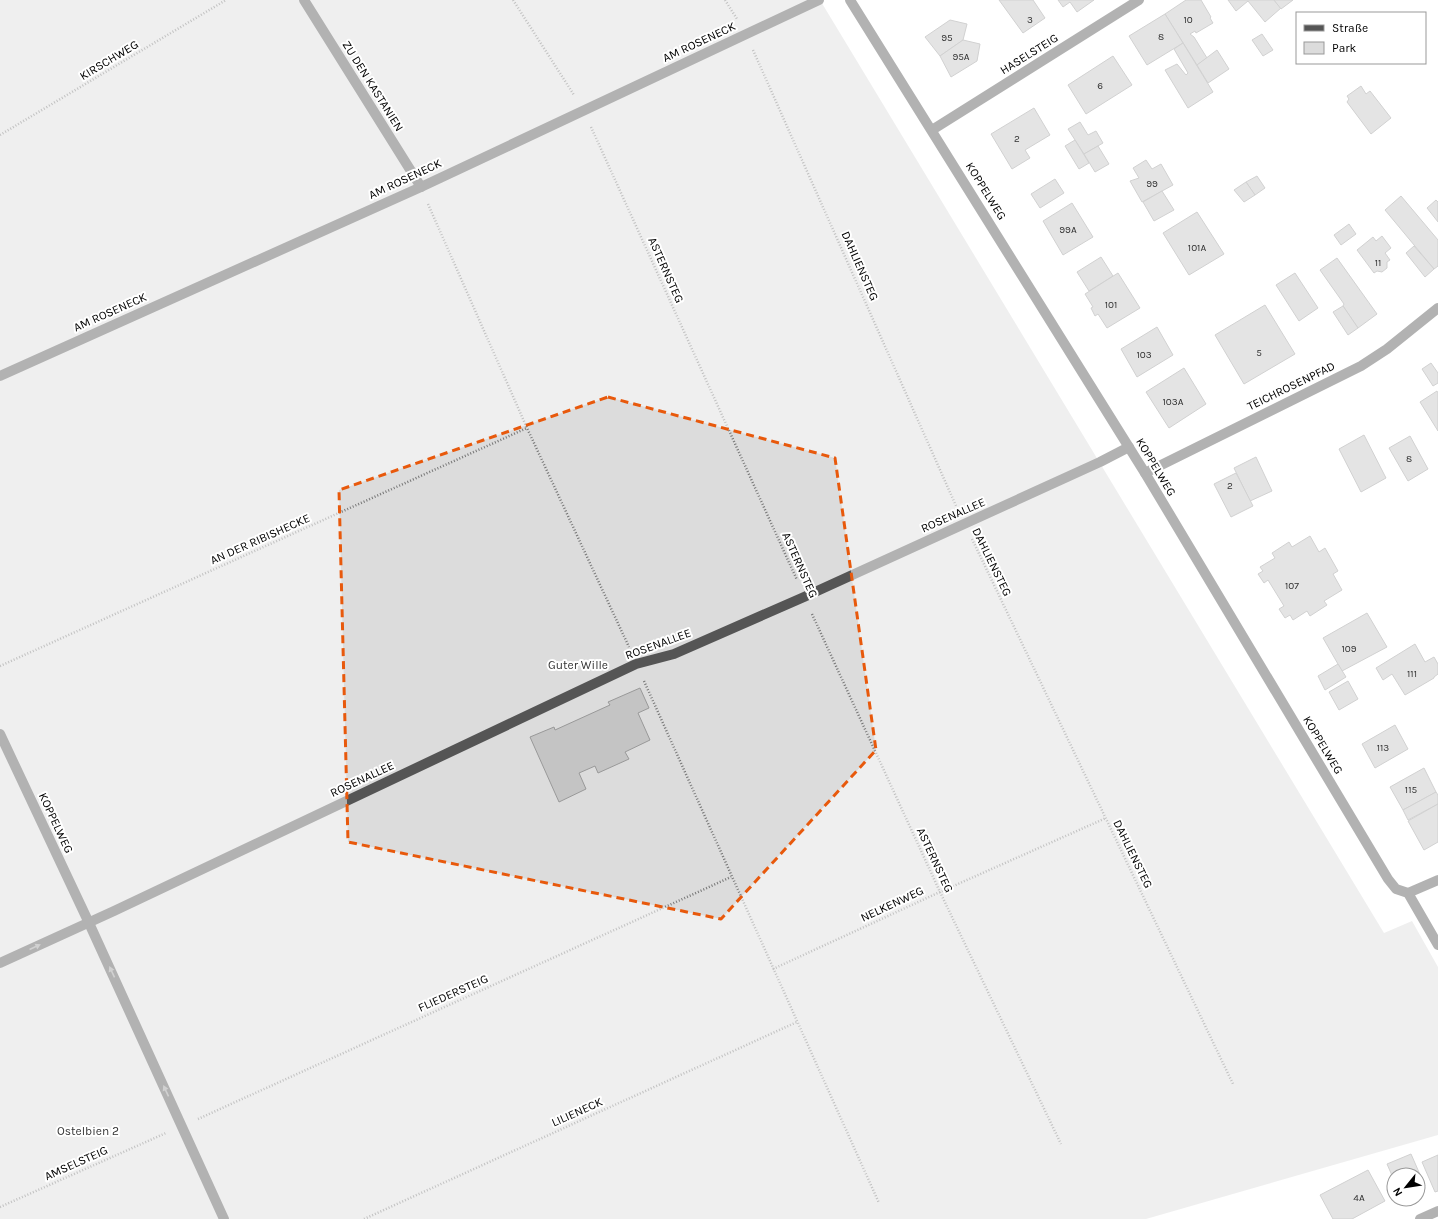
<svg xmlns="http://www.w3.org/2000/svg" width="1438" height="1219" font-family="Karla,sans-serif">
<rect width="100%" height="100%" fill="#fff"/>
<polygon fill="#dcdcdc" points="0,0 820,0 1384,933 1412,921 1438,967 1438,1135 1146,1219 0,1219"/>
<g fill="#c4c4c4" stroke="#999">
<polygon points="999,0 1033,0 1045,18 1023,33"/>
<polygon points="1058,0 1094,0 1077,12 1070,2 1063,7"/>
<polygon points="1186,0 1201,0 1211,17 1210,18 1213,23 1196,33 1195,31 1190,34 1194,37 1207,58 1197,65 1165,14"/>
<polygon points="1228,0 1274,0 1281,8 1265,22 1248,1 1236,11"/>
<polygon points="1274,0 1293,0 1281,9"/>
<polygon points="1165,14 1183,43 1147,65 1129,36"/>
<polygon points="950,20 967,24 963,40 940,56 925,37"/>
<polygon points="1262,34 1273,50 1263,56 1252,40"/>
<polygon points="963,40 980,44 977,61 951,77 940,56"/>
<polygon points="1183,43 1213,92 1188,108 1165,70 1177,64 1186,75 1188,73 1174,49"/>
<polygon points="1217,50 1229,69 1208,83 1197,65"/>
<polygon points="1113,56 1132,85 1086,114 1068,85"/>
<polygon points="1361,86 1366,94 1370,91 1391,118 1371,134 1347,102 1349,99 1347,96"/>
<polygon points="1034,108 1050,135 1025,150 1030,158 1012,169 991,134"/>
<polygon points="1080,122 1088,135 1096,131 1103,143 1084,154 1068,129"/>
<polygon points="1075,140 1089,163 1079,169 1065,146"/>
<polygon points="1098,146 1109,164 1095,172 1084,154"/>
<polygon points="1146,160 1152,169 1161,164 1173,185 1142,202 1130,181 1139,178 1133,168"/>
<polygon points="1257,176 1265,188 1255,195 1246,182"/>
<polygon points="1055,179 1064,193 1040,208 1031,194"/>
<polygon points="1246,182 1255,195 1244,202 1234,190"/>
<polygon points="1162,191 1174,210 1154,221 1143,202"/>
<polygon points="1401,196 1438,240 1438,266 1434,269 1385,210"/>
<polygon points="1436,200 1438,202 1438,222 1427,208"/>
<polygon points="1072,203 1093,237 1063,255 1043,221"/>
<polygon points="1197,212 1224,254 1189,275 1163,233"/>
<polygon points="1349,224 1356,234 1341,245 1334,235"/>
<polygon points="1382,236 1391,248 1385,253 1390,260 1387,262 1387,268 1382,272 1377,271 1374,273 1357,250 1373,237 1376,241"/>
<polygon points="1414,246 1434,269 1425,277 1406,253"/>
<polygon points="1101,257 1113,276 1089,291 1077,272"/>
<polygon points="1337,258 1377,314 1358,328 1343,306 1344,304 1320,270"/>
<polygon points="1118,273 1140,308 1107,328 1098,314 1095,316 1091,308 1093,307 1085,294"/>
<polygon points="1295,273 1318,308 1299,321 1276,285"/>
<polygon points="1265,305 1295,354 1244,384 1215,335"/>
<polygon points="1343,306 1358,328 1348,335 1333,312"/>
<polygon points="1157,327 1173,355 1137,377 1121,349"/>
<polygon points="1431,363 1438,373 1438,383 1433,386 1422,369"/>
<polygon points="1184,368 1206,404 1169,428 1146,392"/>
<polygon points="1437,391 1438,393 1438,431 1420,402"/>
<polygon points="1364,435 1386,478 1361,492 1339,449"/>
<polygon points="1410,436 1428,469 1408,481 1389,448"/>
<polygon points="1256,457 1272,491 1250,501 1234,468"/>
<polygon points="1236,473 1253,506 1231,517 1214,484"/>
<polygon points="1310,536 1319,552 1325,548 1338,571 1333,574 1342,590 1324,601 1327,605 1310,616 1307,611 1293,620 1290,615 1285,618 1279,609 1284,606 1268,580 1264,583 1258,574 1263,571 1260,567 1275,558 1272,553 1289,542 1292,547"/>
<polygon points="1367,613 1387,647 1342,671 1323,638"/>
<polygon points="1415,644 1425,662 1434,657 1438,664 1438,674 1434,677 1434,678 1405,695 1392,674 1383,680 1376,668"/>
<polygon points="1338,664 1346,677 1325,690 1318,676"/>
<polygon points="1348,681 1358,699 1339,710 1329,692"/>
<polygon points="640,688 649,708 638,713 650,740 625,752 629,759 598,773 595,766 579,773 586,789 559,802 530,737 554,727 555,730 610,705 608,702"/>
<polygon points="1395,725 1408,749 1375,768 1362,744"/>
<polygon points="1424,768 1436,792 1403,810 1390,787"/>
<polygon points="1436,792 1438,795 1438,804 1408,820 1403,810"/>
<polygon points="1438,804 1438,842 1424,850 1408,821"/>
<polygon points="1411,1154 1425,1186 1418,1189 1418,1175 1394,1175 1394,1180 1387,1164"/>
<polygon points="1438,1155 1438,1191 1435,1192 1422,1162"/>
<polygon points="1368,1170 1385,1201 1352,1219 1333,1219 1320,1195"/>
</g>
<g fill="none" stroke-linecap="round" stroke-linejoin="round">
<g stroke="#777" stroke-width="2.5" stroke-dasharray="1 2" stroke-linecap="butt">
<polyline points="513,0 574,95"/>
<polyline points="725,0 737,19"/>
<polyline points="753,50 957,508"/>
<polyline points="591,127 797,580"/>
<polyline points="0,135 226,0"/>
<polyline points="428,204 527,428 629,647"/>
<polyline points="972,539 1233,1084"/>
<polyline points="812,614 940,892 1061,1144"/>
<polyline points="0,666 527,428"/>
<polyline points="644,681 879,1203"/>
<polyline points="773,969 940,892 1106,818"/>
<polyline points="198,1119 731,877"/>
<polyline points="0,1207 166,1133"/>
<polyline points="364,1219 797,1022"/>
</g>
<g stroke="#555" stroke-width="10">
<polyline points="304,0 421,187"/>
<polyline points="850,0 1145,473 1388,879 1396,889 1408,893 1438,945"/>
<polyline points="932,130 1139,0"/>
<polyline points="0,376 421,187 819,0"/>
<polyline points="1145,473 1361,366 1387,349 1438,308"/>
<polyline points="0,734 89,923 224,1219"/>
<polyline points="1408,893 1438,880"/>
<polyline points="0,963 114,911 636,664 674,654 804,597 1100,462 1129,447"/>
<polyline points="1420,1219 1438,1211"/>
</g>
</g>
<defs><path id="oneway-solid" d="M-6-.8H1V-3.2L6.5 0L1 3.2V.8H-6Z"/></defs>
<g fill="#999">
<use href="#oneway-solid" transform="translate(35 947) rotate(-25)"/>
<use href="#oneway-solid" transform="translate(112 972) rotate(-115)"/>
<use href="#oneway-solid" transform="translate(166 1091) rotate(-115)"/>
</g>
<path d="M0 0H1438V1219H0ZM608,397L835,458L876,750L721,919L348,842L339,490Z" fill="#fff" fill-opacity=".55" fill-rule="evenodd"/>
<path fill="none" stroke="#e8590c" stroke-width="3" stroke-dasharray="8 5" stroke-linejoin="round" d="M608,397L835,458L876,750L721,919L348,842L339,490Z"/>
<g text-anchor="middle" stroke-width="4" stroke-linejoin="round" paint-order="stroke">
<g font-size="10" fill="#313131">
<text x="1030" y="23">3</text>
<text x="1188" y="23">10</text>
<text x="1161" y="40">8</text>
<text x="947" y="41">95</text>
<text x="961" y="60">95A</text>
<text x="1100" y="89">6</text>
<text x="1017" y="142">2</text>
<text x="1152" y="187">99</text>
<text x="1068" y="233">99A</text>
<text x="1197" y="251">101A</text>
<text x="1378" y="266">11</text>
<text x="1111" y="308">101</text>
<text x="1259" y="356">5</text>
<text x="1144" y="358">103</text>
<text x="1173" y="405">103A</text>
<text x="1409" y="462">8</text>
<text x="1230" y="489">2</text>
<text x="1292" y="589">107</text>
<text x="1349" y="652">109</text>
<text x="1412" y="677">111</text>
<text x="1383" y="751">113</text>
<text x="1411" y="793">115</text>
<text x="1359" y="1201">4A</text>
</g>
<g font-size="12" fill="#000" stroke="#fff">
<text transform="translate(699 42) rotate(-25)" y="4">AM ROSENECK</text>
<text transform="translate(1029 54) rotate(-32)" y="4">HASELSTEIG</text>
<text transform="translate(109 60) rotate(-31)" y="4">KIRSCHWEG</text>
<text transform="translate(373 86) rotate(58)" y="4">ZU DEN KASTANIEN</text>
<text transform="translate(405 179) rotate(-25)" y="4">AM ROSENECK</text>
<text transform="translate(986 191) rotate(58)" y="4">KOPPELWEG</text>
<text transform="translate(860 266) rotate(66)" y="4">DAHLIENSTEG</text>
<text transform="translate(666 270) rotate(66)" y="4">ASTERNSTEG</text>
<text transform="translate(110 312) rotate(-24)" y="4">AM ROSENECK</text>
<text transform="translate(1291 386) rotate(-26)" y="4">TEICHROSENPFAD</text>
<text transform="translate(1156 467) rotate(59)" y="4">KOPPELWEG</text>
<text transform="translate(953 515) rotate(-24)" y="4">ROSENALLEE</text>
<text transform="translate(260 539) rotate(-24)" y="4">AN DER RIBISHECKE</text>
<text transform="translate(992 562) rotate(64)" y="4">DAHLIENSTEG</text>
<text transform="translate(800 565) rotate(66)" y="4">ASTERNSTEG</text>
<text transform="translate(658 644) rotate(-20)" y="4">ROSENALLEE</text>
<text transform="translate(1323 745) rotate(59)" y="4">KOPPELWEG</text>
<text transform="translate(362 779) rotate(-25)" y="4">ROSENALLEE</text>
<text transform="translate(56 823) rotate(65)" y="4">KOPPELWEG</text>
<text transform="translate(1133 854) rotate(64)" y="4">DAHLIENSTEG</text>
<text transform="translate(935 860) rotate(65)" y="4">ASTERNSTEG</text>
<text transform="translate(892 904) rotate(-25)" y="4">NELKENWEG</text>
<text transform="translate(453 993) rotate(-24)" y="4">FLIEDERSTEIG</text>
<text transform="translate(577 1112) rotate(-24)" y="4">LILIENECK</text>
<text transform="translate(76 1163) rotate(-24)" y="4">AMSELSTEIG</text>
</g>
<g font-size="12" fill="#333" stroke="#fff">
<text x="578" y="669">Guter Wille</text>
<text x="88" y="1135">Ostelbien 2</text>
</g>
</g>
<rect x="1296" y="12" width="130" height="52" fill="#ffffff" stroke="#999999"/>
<rect x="1304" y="25" width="20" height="6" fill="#555555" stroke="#999999"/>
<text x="1332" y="32" font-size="12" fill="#000000">Straße</text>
<rect x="1304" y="42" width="20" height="12" fill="#dcdcdc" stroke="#999999"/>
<text x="1332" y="52" font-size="12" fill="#000000">Park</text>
<g transform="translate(1406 1187) rotate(240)"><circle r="19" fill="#ffffff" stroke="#999999"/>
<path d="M0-3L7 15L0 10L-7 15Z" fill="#000000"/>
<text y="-6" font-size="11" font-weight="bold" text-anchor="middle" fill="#000000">N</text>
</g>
</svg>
